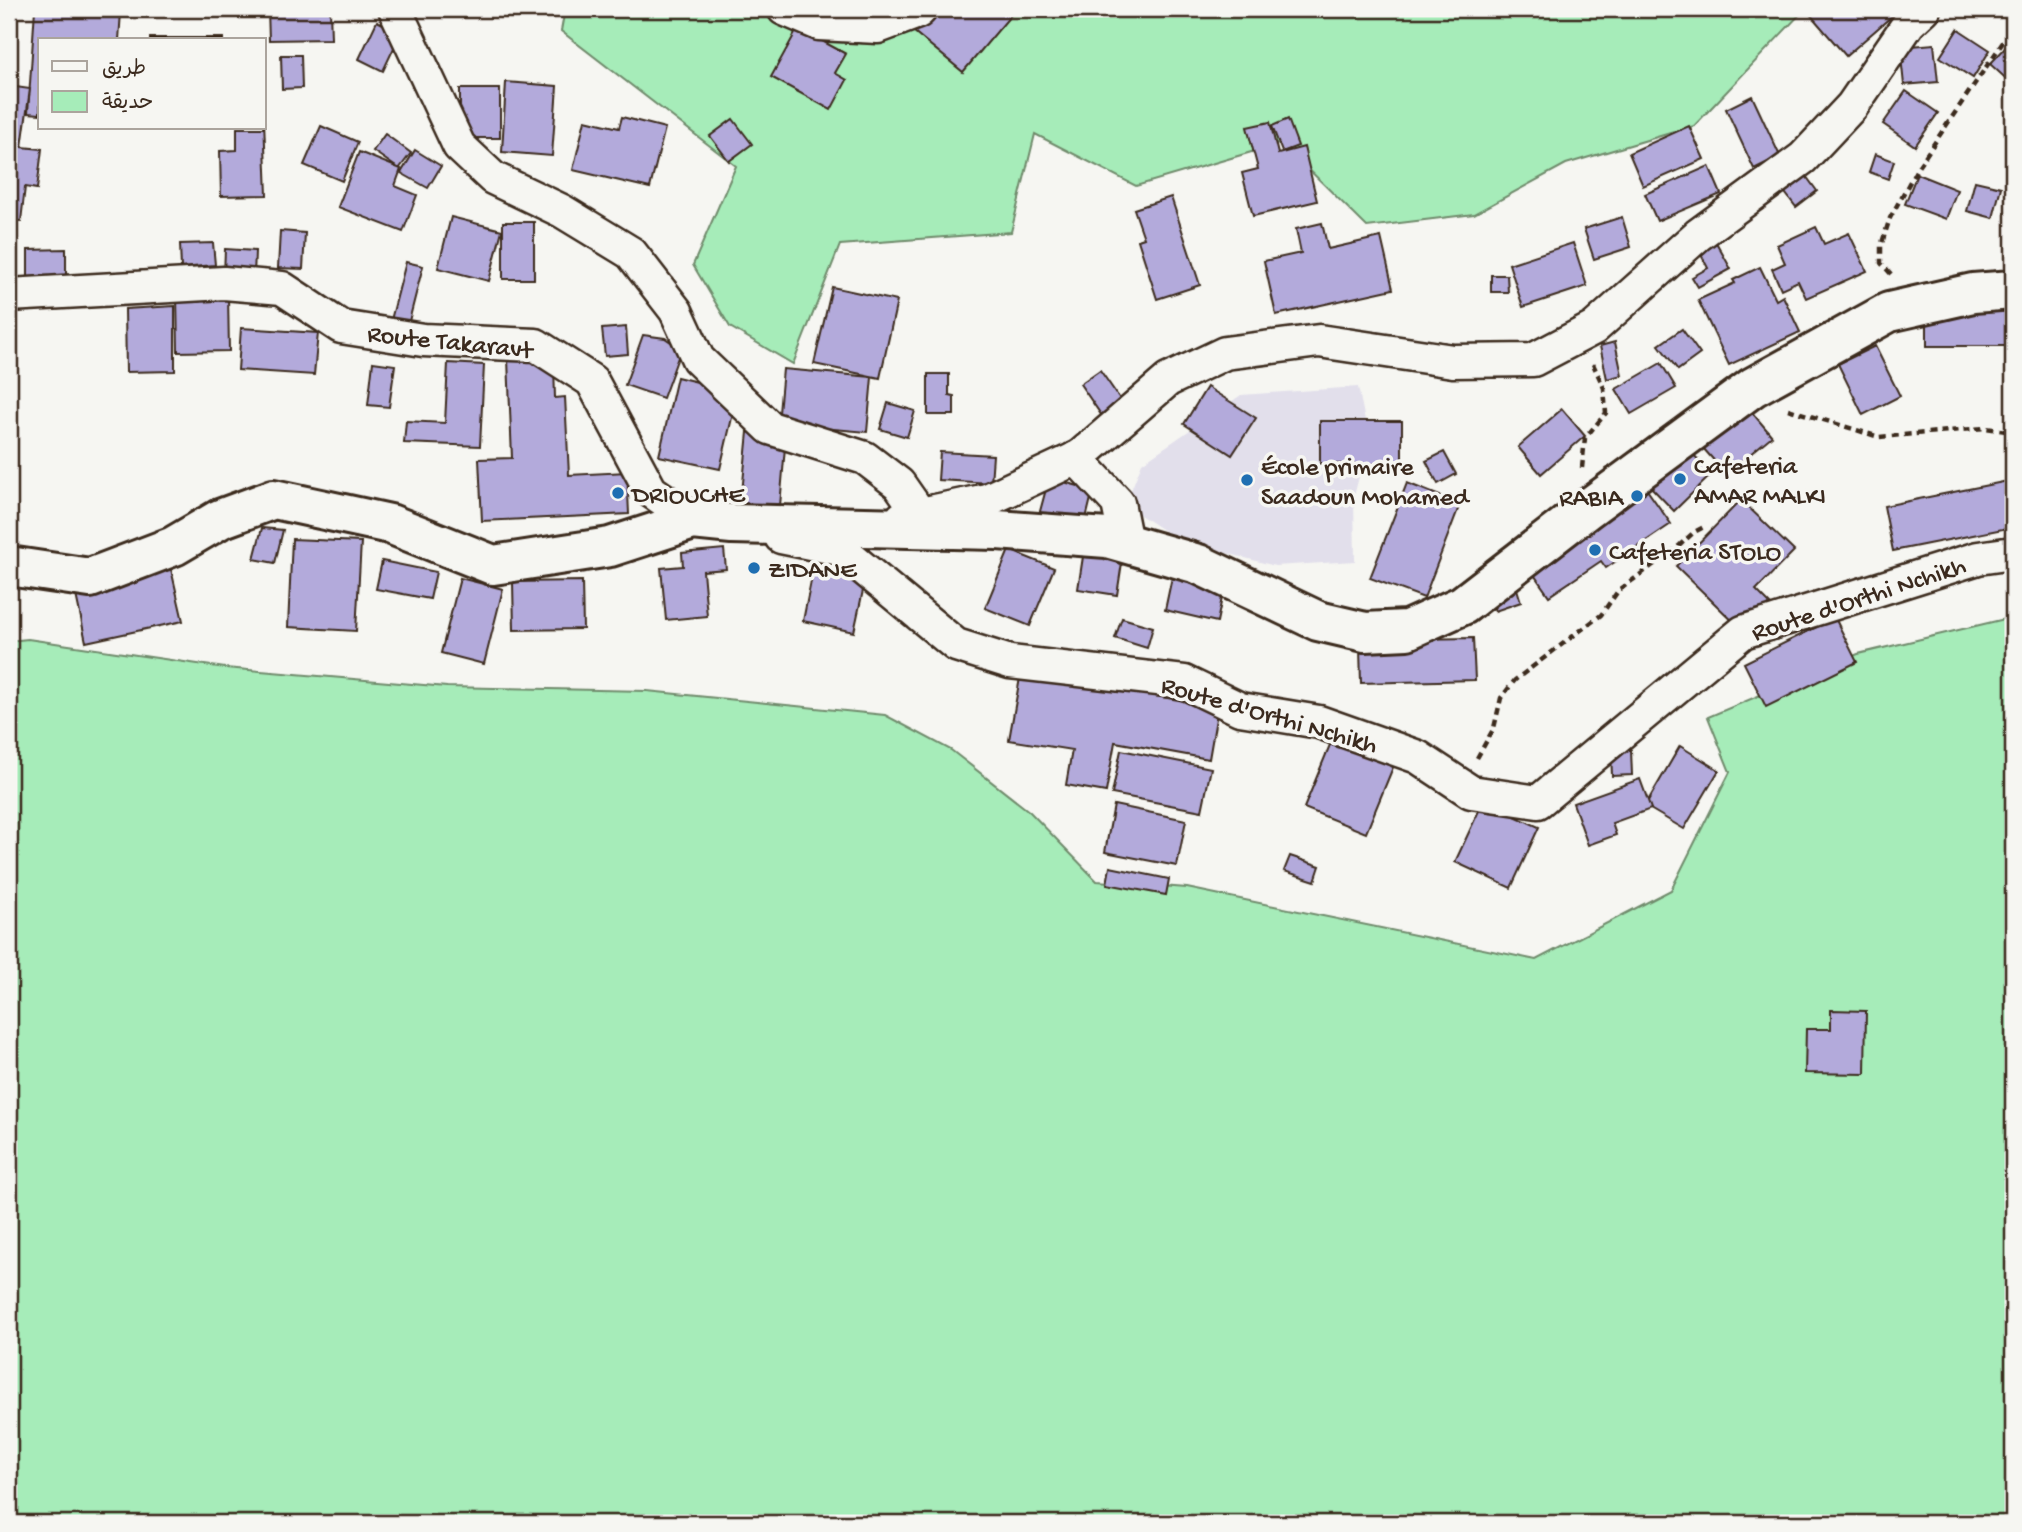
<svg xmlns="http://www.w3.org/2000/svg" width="2022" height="1532" font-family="'Gochi Hand','Playpen Sans Arabic',sans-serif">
<rect width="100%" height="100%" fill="#f6f6f2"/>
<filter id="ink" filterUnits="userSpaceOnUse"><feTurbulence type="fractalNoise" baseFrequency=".0143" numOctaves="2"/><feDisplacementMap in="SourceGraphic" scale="14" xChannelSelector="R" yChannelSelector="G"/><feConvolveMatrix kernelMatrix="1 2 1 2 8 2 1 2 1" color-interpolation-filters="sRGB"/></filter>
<g filter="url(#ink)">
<polygon fill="#e2dfeb" points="1358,387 1369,439 1354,496 1355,561 1275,566 1178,540 1125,505 1142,463 1241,395"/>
<g fill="#a6ecb9" stroke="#708b6c" stroke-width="2">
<polygon points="565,9 1805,9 1694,126 1566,164 1474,214 1367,227 1282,143 1136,186 1035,134 1011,232 840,245 793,364 730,327 693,265 736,166 561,31"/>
<polygon points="2013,617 2013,1523 9,1523 9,641 28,639 225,668 447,687 647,691 885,715 951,750 1030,812 1097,881 1187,888 1536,960 1671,890 1730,772 1708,717 1858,654"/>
</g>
<g fill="#b3aadb" stroke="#3b2a1e" stroke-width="2">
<polygon points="35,9 121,12 119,40 40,40 40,114 28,113"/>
<polygon points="268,9 330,9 331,39 269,40"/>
<polygon points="921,9 1016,9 963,72 907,26"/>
<polygon points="1811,9 1900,9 1846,56 1808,12"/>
<polygon points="377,21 401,33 383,71 359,59"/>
<polygon points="798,28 846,54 835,73 847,80 831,110 771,77"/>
<polygon points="1958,29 1990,50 1973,78 1940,57"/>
<rect x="150" y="38" width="73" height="2"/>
<polygon points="1934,44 1938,82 1904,85 1900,47"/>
<polygon points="2008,45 2013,50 2013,85 1990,64"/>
<polygon points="281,55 301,55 302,88 282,89"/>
<polygon points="506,82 557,86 552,156 502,152"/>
<polygon points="9,86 30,89 22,147 42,149 37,189 25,187 21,221 9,220"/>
<rect x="460" y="89" width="40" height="49"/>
<polygon points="1906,91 1938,113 1915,146 1883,124"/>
<polygon points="1752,96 1780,156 1754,169 1726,109"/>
<polygon points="622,117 665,128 650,188 573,170 585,120 619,128"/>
<polygon points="733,119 752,144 729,161 710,136"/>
<polygon points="1288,119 1298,146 1282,152 1272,126"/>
<polygon points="264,120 267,195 221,196 220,151 237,150 237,128 264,128"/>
<polygon points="1270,122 1278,154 1304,147 1317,201 1253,216 1242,173 1258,169 1247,127"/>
<polygon points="321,126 358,142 342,181 304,165"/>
<polygon points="1689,126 1704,159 1643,186 1629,153"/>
<polygon points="385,134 411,153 399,169 373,151"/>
<polygon points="415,150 441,166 428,188 401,173"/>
<polygon points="359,152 401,169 395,186 417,195 403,232 338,207"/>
<polygon points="1875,154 1894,161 1888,179 1869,172"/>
<polygon points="1798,165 1817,191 1796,207 1776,181"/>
<polygon points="1709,166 1721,194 1657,221 1645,194"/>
<polygon points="1917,174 1957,190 1946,219 1905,204"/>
<polygon points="1975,181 2001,187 1993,218 1967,211"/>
<polygon points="1171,197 1200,285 1157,299 1138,240 1144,238 1134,209"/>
<polygon points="451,217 502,230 489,281 438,268"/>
<polygon points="1622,217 1631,247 1594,259 1584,229"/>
<rect x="503" y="222" width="31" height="57"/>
<polygon points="1322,223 1328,249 1381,237 1393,289 1276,315 1264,261 1301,253 1296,229"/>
<polygon points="1816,227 1824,244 1849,233 1867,271 1806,298 1798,281 1781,289 1772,269 1785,263 1777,245"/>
<polygon points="280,231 305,233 303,269 278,268"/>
<polygon points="1712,235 1731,269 1698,287 1692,277 1708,268 1696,245"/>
<polygon points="213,243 215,265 181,268 180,244"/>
<polygon points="1573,243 1587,286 1523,307 1509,264"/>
<polygon points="66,249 66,278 28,279 28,250"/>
<polygon points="225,249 255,251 254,276 224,275"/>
<polygon points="406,262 423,266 408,325 391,320"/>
<polygon points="1760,267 1776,300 1783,296 1800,332 1729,365 1698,300 1735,283 1733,280"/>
<polygon points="1491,275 1507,275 1508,292 1491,292"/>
<polygon points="832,287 897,301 880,378 814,364"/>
<polygon points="177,295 228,295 229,351 178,352"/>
<polygon points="175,306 175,371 126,372 125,309"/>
<polygon points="1927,307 2013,308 2013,346 1927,346"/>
<polygon points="626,327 628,354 605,356 602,329"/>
<polygon points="241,328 318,333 314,375 238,370"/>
<polygon points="1682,329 1700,354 1678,370 1659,345"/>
<polygon points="643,335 665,338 681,349 663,398 625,385"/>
<polygon points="1615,342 1622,375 1607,379 1600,346"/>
<polygon points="1875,346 1900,396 1863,415 1838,364"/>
<polygon points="540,358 554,366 555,398 565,397 569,475 627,472 629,514 482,521 479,459 512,458 508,359"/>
<polygon points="373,362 395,365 389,407 368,405"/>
<polygon points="448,363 484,365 480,446 404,443 406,421 445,423"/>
<polygon points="1661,363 1676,388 1631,414 1616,389"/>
<polygon points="783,369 872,377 867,432 778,424"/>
<polygon points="1100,370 1122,402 1102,416 1080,384"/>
<polygon points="928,374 949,374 949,395 954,396 954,415 928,415"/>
<polygon points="677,377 738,392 720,469 659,456"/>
<polygon points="1207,387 1256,418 1232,455 1184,424"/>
<polygon points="888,403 915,411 907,437 880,429"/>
<polygon points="1562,409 1585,436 1541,474 1518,447"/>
<polygon points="1749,409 1772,436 1726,474 1703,448"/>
<rect x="1320" y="421" width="82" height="43"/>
<polygon points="748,432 786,435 780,506 741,503"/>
<polygon points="1686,447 1712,474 1674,511 1648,484"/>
<polygon points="940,452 993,455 991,483 938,480"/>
<polygon points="1444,452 1456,474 1438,484 1426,461"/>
<polygon points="1049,478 1093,490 1084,527 1039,515"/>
<polygon points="2013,480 2013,527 1893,551 1884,506"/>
<polygon points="1407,483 1460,504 1424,598 1370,578"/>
<polygon points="1645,487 1671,524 1606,568 1601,561 1549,596 1530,569"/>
<polygon points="1741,500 1794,551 1756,590 1770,604 1743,631 1676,566"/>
<polygon points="262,528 283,530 275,563 254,559"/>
<polygon points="292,539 361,542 356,631 288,627"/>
<polygon points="724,549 726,569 703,571 707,616 666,620 661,568 683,566 682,553"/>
<polygon points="1009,550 1054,568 1030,626 985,608"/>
<polygon points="1084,550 1123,556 1117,595 1078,589"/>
<polygon points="382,561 436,572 430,599 376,589"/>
<polygon points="171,569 183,621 86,642 75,590"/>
<polygon points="813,571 865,581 854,632 803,621"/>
<polygon points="1172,577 1224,588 1217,622 1165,610"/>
<polygon points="460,578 503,589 484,664 441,653"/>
<polygon points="1514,579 1521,602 1495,611 1487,588"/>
<polygon points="582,581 583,629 514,630 513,582"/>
<polygon points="1122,618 1153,627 1147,648 1115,638"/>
<polygon points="1835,618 1857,662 1766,707 1744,663"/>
<polygon points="1473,638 1475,680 1361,683 1360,648 1415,639"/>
<polygon points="1021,672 1218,707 1209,759 1115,742 1106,792 1066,785 1072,750 1009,740"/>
<polygon points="1334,735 1396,760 1366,833 1304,808"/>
<polygon points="1680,746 1719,770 1684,829 1645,806"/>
<polygon points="1121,750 1211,768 1202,811 1112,794"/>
<polygon points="1631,750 1632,775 1612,776 1611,751"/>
<polygon points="1640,779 1651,809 1612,823 1616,835 1588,845 1573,803"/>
<polygon points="1483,802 1539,827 1511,888 1455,862"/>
<polygon points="1114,805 1186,820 1177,866 1105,852"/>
<polygon points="1290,856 1320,866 1315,881 1284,871"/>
<polygon points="1110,867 1169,879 1166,895 1107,884"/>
<polygon points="1831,1010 1866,1011 1865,1074 1805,1073 1806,1029 1831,1029"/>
</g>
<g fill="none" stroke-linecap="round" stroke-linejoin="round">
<g stroke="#3b2a1e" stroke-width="37">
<g id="street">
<polyline points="395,9 459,146 493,178 562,211 631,253 676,311 698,359 770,428 865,458 899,484 920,514"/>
<polyline points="784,9 819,24 878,27 918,12 921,9"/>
<polyline points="9,295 224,283 282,288 341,327 423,340 536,345 592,381 651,491 693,520 709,524"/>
<polyline points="1076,458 1118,503 1126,543"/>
<polyline points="902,518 987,500 1079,457 1168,380 1225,353 1319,341 1453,361 1533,360 1594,328 1698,235 1803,158 1852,106 1909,23 1924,9"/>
<polyline points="781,537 840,549 956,645 1010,662 1184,682 1240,709 1319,722 1418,757 1471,792 1538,802 1743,632 1978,558 2013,553"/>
</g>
</g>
<g stroke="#3b2a1e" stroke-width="44">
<polyline id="secondary" points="9,566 90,578 174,546 220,519 274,499 390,524 493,565 610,547 693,520 732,524 997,530 1107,538 1198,564 1318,621 1365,632 1407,630 1463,605 1586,510 1753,387 1889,312 1973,293 2013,290"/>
</g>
<g stroke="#3b2a1e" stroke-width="4.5" stroke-dasharray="7 5" stroke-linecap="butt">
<polyline points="1891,274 1881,263 1881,246 1890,218 1918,167 2012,29"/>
<polyline points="1788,409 1879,437 1985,428 2013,432"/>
<polyline points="1582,468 1585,438 1606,413 1604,388 1593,364"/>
<polyline points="1477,758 1494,728 1501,698 1515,680 1601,615 1618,591 1680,545 1694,532 1706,526"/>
</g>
<use href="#street" stroke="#f6f6f2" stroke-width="32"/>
<use href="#secondary" stroke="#f6f6f2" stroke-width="38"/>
</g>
</g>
<g fill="#1f6fb2" stroke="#f6f6f2" stroke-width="2.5">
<circle cx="1680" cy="479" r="7"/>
<circle cx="1247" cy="480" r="7"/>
<circle cx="618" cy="493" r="7"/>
<circle cx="1637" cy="496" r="7"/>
<circle cx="1595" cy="550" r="7"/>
<circle cx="754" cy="568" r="7"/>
</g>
<g text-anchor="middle" stroke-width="7" stroke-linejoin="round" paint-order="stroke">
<g font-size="26" fill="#3b2a1e" stroke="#f6f6f2">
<text transform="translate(450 340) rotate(6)" y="9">Route Takaravt</text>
<text transform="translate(1858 597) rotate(-18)" y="9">Route d'Orthi Nchikh</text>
<text transform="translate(1270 713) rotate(16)" y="9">Route d'Orthi Nchikh</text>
</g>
<g font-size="26" fill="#3b2a1e" stroke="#f6f6f2" text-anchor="start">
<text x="1694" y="473">Cafeteria<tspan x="1694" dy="30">AMAR MALKI</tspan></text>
<text x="1261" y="474">École primaire<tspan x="1261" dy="30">Saadoun Mohamed</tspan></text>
<text x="632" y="502">DRIOUCHE</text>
<text x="1623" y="505" text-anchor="end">RABIA</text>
<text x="1609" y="559">Cafeteria STOLO</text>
<text x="768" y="577">ZIDANE</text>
</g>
</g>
<rect width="2022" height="1532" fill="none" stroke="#f6f6f2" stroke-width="35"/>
<rect x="18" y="18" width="1987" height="1497" fill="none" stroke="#3b2a1e" stroke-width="2.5" filter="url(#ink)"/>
<rect x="38" y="38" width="228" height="91" fill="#f6f6f2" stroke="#aba49d" stroke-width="2"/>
<rect x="52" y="61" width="35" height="10" fill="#f6f6f2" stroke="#aba49d" stroke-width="2"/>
<text x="102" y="74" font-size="21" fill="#3b2a1e">طريق</text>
<rect x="52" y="91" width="35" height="21" fill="#a6ecb9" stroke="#aba49d" stroke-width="2"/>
<text x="102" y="108" font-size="21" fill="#3b2a1e">حديقة</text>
</svg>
